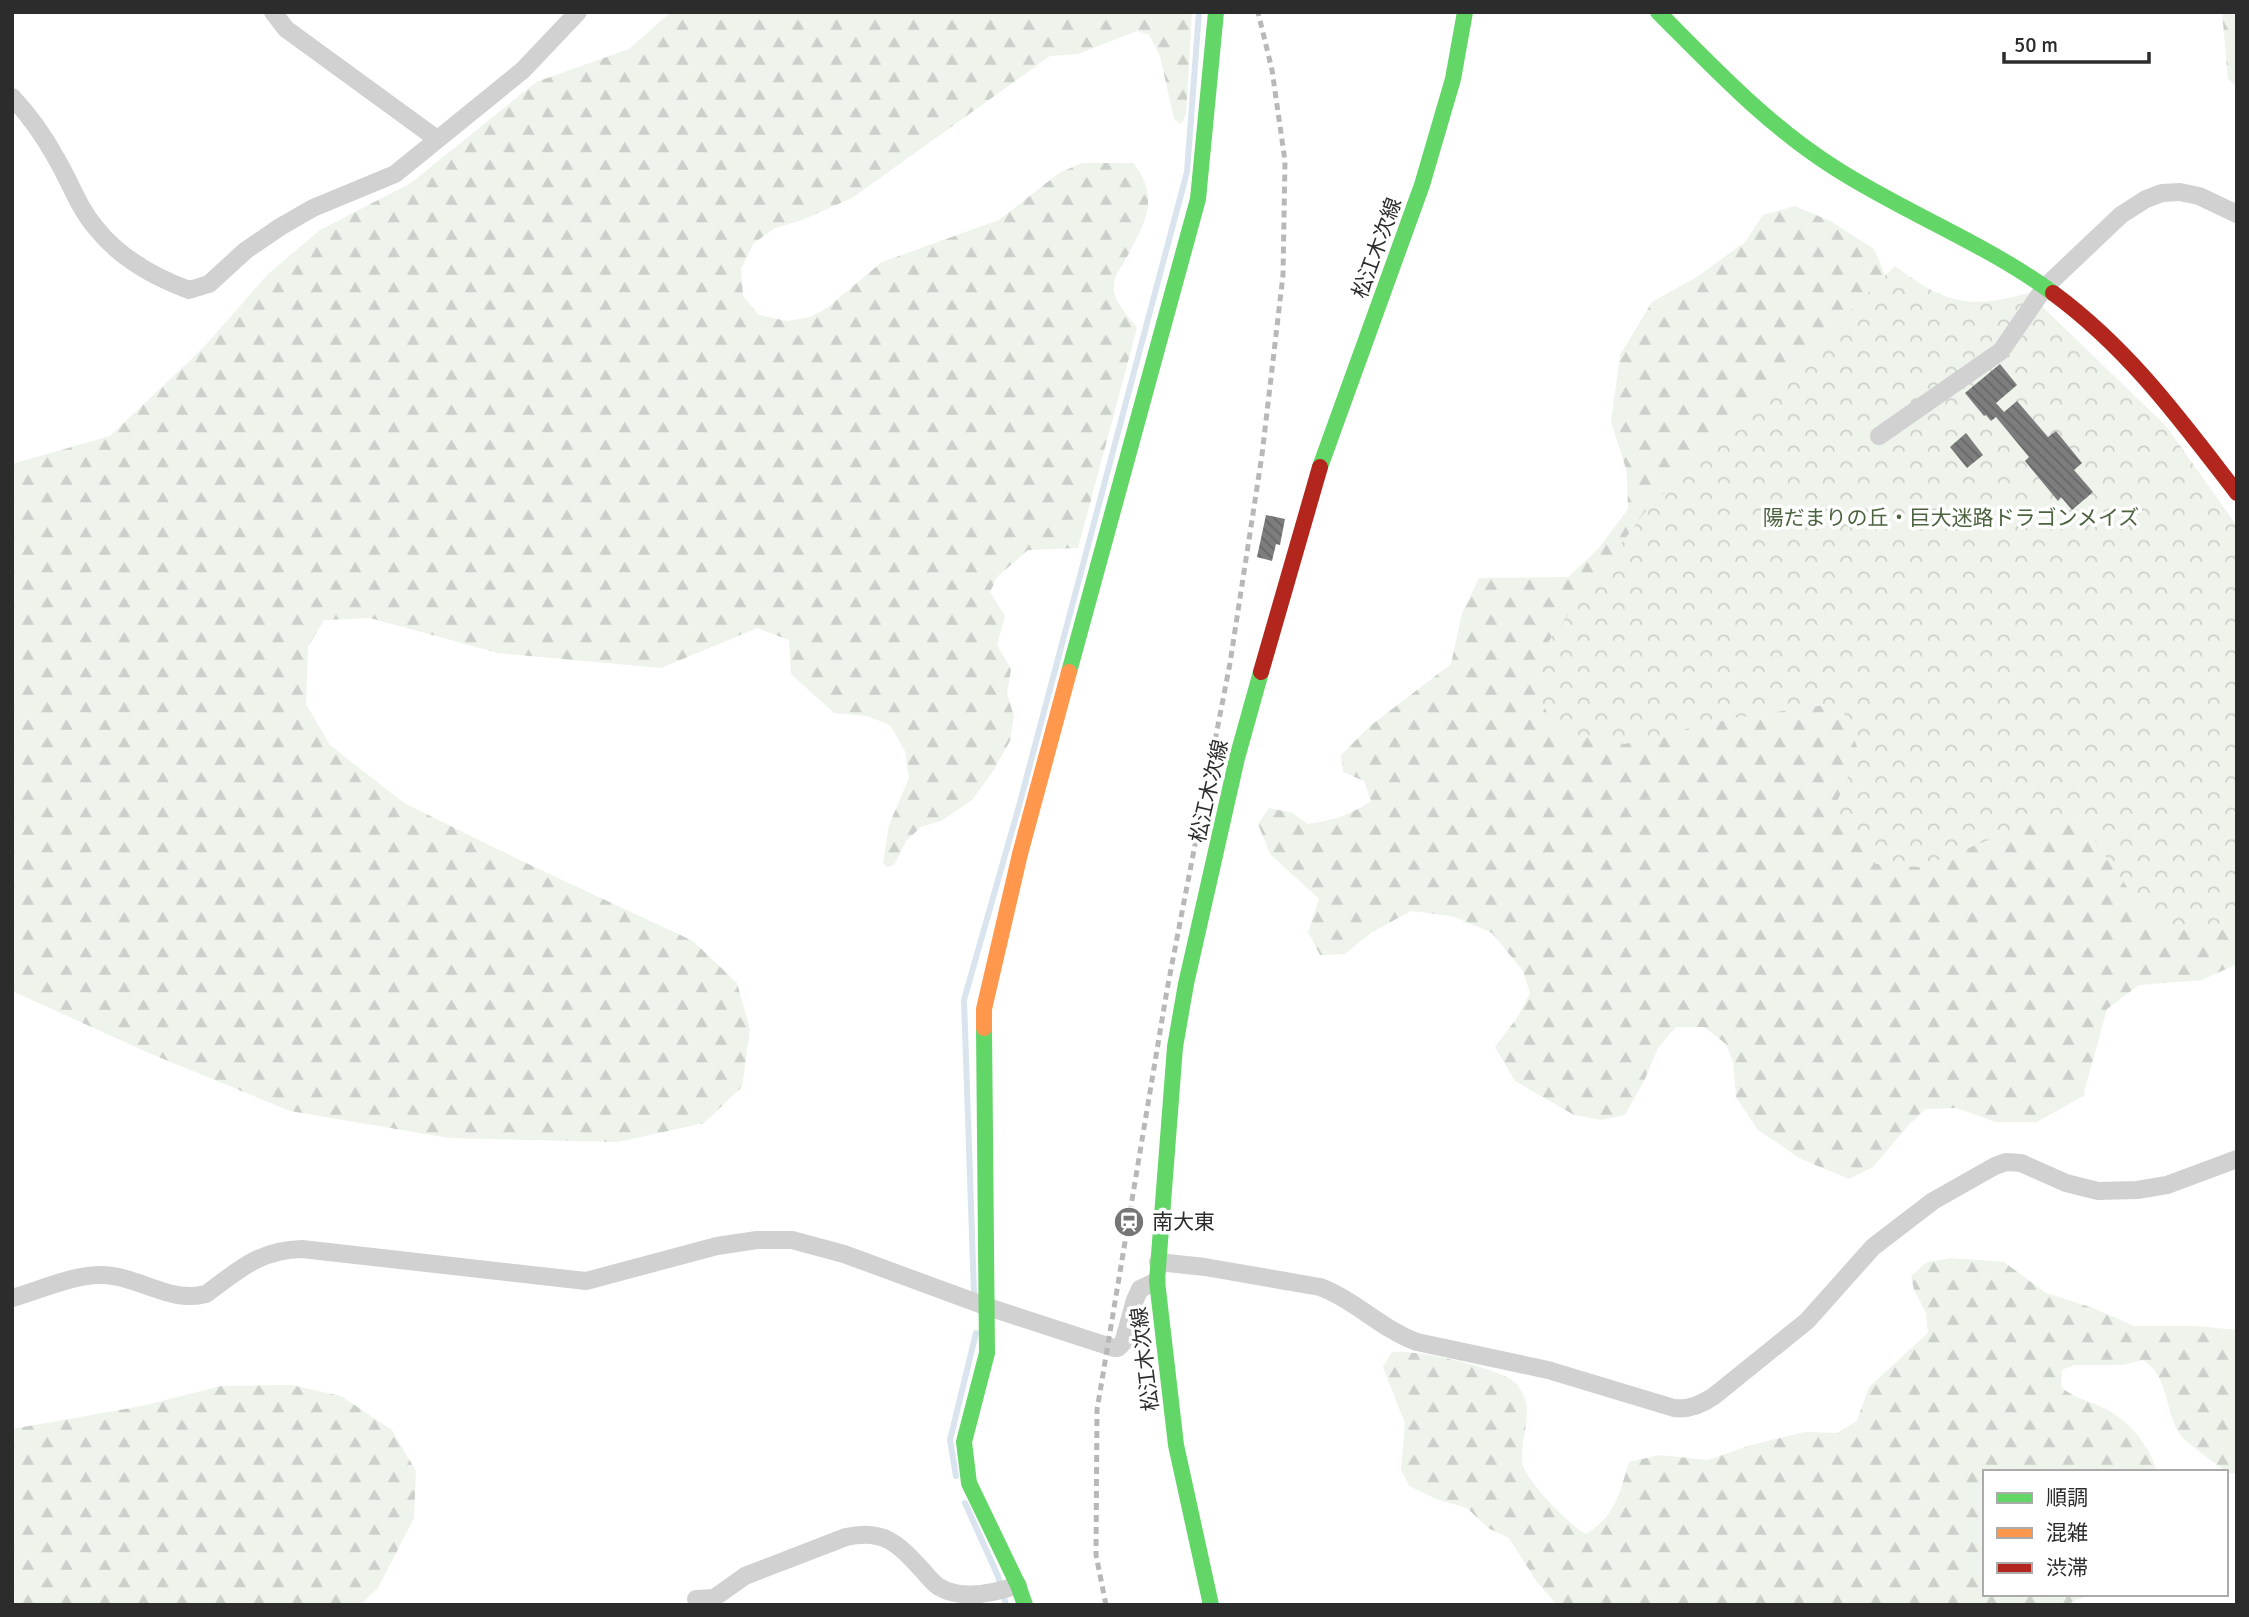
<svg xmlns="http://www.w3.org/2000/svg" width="2249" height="1617" font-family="Signika,'Noto Sans JP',sans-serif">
<defs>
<pattern id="forest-firs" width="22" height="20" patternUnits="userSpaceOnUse" patternTransform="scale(1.75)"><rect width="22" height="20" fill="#eef3eb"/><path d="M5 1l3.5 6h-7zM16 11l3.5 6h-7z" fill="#ccd0ca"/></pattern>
<pattern id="park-crowns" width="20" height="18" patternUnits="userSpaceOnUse" patternTransform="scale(1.75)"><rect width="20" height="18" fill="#eef3eb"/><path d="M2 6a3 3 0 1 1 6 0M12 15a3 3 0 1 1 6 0" fill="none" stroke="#ccd0ca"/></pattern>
<pattern id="building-back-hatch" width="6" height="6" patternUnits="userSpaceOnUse" patternTransform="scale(1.75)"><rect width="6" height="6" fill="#7d7d7d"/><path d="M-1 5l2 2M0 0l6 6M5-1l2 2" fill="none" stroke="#676767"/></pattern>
</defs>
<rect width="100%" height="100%" fill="#fff"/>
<g fill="url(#forest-firs)">
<path d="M671,12H1192L1186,115L1181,124L1174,119L1160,56L1149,35L1137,31L1078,54L1050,56L852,198L802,220L775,228L754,243L741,268L743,296L759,315L787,321L810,317L827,308L882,262L999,220L1059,173L1082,163H1133C1162,198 1144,226 1124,262C1118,272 1112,280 1114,292C1116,304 1130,318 1137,328L1078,548L1028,550L997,577L990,592L1005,616L997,645L1011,669L1007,694L1014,716L1010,741L993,771L972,800L941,821L921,827L906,841L894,865L887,867L883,863L889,825L909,778L905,751L890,725L867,716L834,713L791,674L789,640L757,628L661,668L498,653L370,618L324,620L308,647L306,704L330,745L404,803L526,863L693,941L737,983L750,1029L742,1087L704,1123L618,1142L449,1138L290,1111L149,1053L12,991V464L110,436L202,349L268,274L320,230L411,183L536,82L629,49Z"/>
<polygon points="2222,12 2237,12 2237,87 2228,79"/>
<path d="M1795,206L1830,221L1874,249L1887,280L1804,671L2022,797L2237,879V964L2202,980L2139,985L2107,1009L2083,1096L2037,1122H1996L1956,1108L1925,1109L1906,1128L1873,1167L1849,1179L1801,1159L1758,1130L1736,1097L1733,1062L1726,1044L1704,1027H1676L1658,1048L1644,1081L1625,1115L1601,1120L1574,1115L1515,1081L1495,1047L1517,1018L1530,993L1523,971L1492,933L1452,916L1411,911L1372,932L1345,954L1320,955L1308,932L1319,899L1270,854L1258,824L1269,808L1293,813L1307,824C1332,821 1350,815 1371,801L1364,781L1343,772L1341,755L1370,726L1451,664L1462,613L1479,578L1568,577L1599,548L1628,509L1627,472L1611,422L1620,355L1652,302L1697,277L1745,242L1763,215Z"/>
<path d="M1951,1258L2004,1262L2046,1293L2093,1308L2134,1326H2196L2237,1330V1474L2228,1473C2218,1465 2183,1441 2178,1432C2165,1407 2168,1376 2143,1360L2122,1365H2074L2062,1370L2061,1387C2072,1396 2081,1399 2095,1404C2125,1416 2148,1441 2157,1472H1985V1594H2090L2066,1605H1557L1537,1582L1509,1538L1488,1528L1467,1508L1436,1499L1409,1486L1401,1469L1405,1423L1383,1367L1392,1352C1415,1349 1498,1367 1516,1383C1519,1386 1525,1398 1526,1402C1530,1421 1520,1443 1522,1462C1525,1480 1569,1525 1586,1534C1616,1516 1619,1494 1629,1462L1660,1455L1708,1460L1751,1445L1805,1432L1837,1433L1857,1421L1869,1387L1928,1333L1926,1313L1914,1290L1911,1276L1927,1262Z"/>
<polygon points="291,1385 341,1396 392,1430 416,1471 414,1518 378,1588 360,1605 12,1605 12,1429 142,1406 221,1386"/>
</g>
<path fill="url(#park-crowns)" d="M1895,266C1943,303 1970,310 2028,293L2166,426L2237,526V921L2158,932L2084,825L2045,818L1920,867L1876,864L1834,808L1859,752L1840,703L1733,718L1625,744L1557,732L1537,693L1543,649L1644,513Z"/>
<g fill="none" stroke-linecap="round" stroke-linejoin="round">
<g stroke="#d9e4ee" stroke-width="6">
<polyline points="974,1294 964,1000 1019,806 1187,172 1199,12"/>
<polyline points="956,1476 950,1440 976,1333"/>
<polyline points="965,1503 998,1576 1006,1605"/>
</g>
</g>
<g fill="url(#building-back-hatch)">
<polygon points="2000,364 2017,385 1996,403 2004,412 2017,401 2048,437 2056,431 2082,463 2074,470 2093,492 2072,510 2061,497 2058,501 2025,461 2029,457 1996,417 1991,421 1986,415 1984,416 1965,393"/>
<polygon points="1966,433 1983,455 1967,468 1950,447"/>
<polygon points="1266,515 1285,519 1280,545 1276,544 1272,561 1257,557"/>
</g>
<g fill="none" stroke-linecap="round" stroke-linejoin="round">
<g stroke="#d1d1d1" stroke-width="18">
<polyline points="273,12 286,29 437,139"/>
<path d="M12,97C29,115 44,136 56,158C70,181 78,207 96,228C119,257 154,277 189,290L209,284L245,251L280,227L313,208L395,174L523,70L578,12"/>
<polyline points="1879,436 2001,351 2045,287 2121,215 2146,199 2162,193 2180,192 2199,196 2237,214"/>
<path d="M1158,1262L1205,1267L1320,1287C1355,1300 1381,1329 1417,1342L1548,1370L1674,1408C1689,1410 1701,1405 1714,1396L1807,1321L1873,1247L1933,1201L1995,1166L2006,1162L2021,1163L2066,1183L2098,1191L2137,1190L2167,1185L2237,1159"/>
<path d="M12,1298C40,1290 72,1275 101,1275C137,1275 170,1304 206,1294C239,1270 259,1250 302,1249L586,1281L717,1246L757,1240H792L844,1254L988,1307L1114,1348H1118L1123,1343L1135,1300L1140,1289L1157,1281"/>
<path d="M696,1599L714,1598L745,1576L846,1537C885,1528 899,1545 924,1572C929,1578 933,1583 939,1587C963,1601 995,1593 1018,1585"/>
</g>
<g stroke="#63d668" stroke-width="16">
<path d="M1658,12C1714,68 1767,125 1835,168C1905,213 1985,243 2053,293"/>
<polyline points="1320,467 1422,185 1453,79 1465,12"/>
<polyline points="1069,672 1198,199 1216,12"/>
<polyline points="984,1028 987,1353 964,1442 969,1483 1018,1585 1025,1605"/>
<polyline points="1211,1605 1176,1445 1157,1281 1175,1047 1186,984 1237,758 1261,672"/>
</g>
<polyline stroke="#ff974d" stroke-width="16" points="984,1028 984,1009 1020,854 1069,672"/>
<g stroke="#b3261e" stroke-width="16">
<path d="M2053,293C2129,349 2180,419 2237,493"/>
<polyline points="1261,672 1320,467"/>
</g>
<polyline stroke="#b8b8b8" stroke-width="5" stroke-dasharray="7 5" stroke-linecap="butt" points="1106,1605 1096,1555 1097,1410 1167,990 1230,663 1262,455 1283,275 1285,161 1272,70 1258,12"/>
</g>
<defs>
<g id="station-disc" transform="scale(1.575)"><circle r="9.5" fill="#767676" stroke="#fff"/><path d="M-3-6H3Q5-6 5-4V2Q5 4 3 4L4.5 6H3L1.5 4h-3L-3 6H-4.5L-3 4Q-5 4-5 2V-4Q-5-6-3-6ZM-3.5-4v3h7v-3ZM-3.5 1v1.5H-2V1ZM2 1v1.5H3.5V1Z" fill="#fff"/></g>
</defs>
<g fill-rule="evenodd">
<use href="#station-disc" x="1129" y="1222"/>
</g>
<g text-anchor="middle" stroke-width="7" stroke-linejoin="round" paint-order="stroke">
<g font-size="21" fill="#2c2c2c" stroke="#fff">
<text transform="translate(1377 248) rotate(-70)" y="7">松江木次線</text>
<text transform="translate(1209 791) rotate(-77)" y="7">松江木次線</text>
<text transform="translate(1145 1359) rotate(-97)" y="7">松江木次線</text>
</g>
<g font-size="21" fill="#4c633f" stroke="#fff">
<text x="1951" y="525">陽だまりの丘・巨大迷路ドラゴンメイズ</text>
</g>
<g font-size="21" fill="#2c2c2c" stroke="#fff" text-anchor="start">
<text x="1152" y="1229">南大東</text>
</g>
</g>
<rect width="2249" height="1617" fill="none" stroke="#2c2c2c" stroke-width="28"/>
<rect x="1983" y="1470" width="245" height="126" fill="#ffffff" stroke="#ababab" stroke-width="2"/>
<rect x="1997" y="1493" width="35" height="10" fill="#63d668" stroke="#ababab" stroke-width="2"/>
<text x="2046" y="1505" font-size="21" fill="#2c2c2c">順調</text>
<rect x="1997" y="1528" width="35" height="10" fill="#ff974d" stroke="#ababab" stroke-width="2"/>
<text x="2046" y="1540" font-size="21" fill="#2c2c2c">混雑</text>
<rect x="1997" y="1563" width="35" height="10" fill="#b3261e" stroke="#ababab" stroke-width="2"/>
<text x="2046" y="1575" font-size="21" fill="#2c2c2c">渋滞</text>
<path d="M2004 52v10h145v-10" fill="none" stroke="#2c2c2c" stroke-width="3.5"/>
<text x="2014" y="52" font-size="21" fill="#2c2c2c" stroke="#ffffff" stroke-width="5" paint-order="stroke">50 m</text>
</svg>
